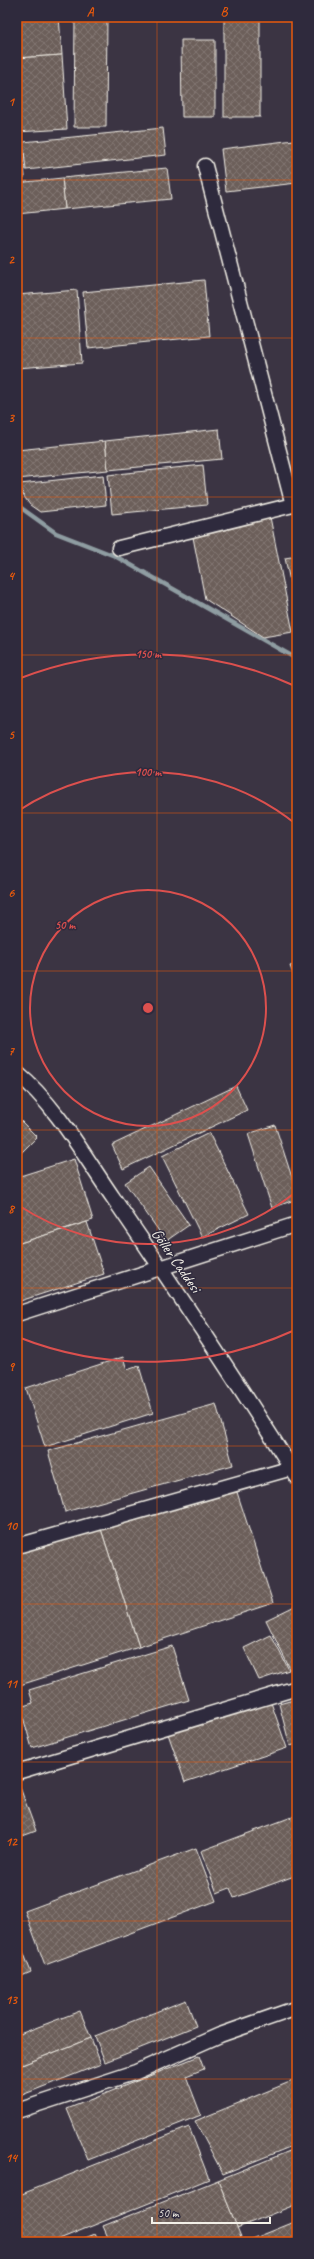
<svg xmlns="http://www.w3.org/2000/svg" width="314" height="2259" font-family="Caveat,sans-serif">
<defs>
<pattern id="building-cross-hatch" width="8" height="8" patternUnits="userSpaceOnUse"><rect width="8" height="8" fill="#6c5e5a"/><path d="M0 0l8 8M0 8l8-8" fill="none" stroke="#827672"/></pattern>
</defs>
<rect width="100%" height="100%" fill="#3b3443"/>
<filter id="ink" filterUnits="userSpaceOnUse"><feTurbulence type="fractalNoise" baseFrequency=".025" numOctaves="2"/><feDisplacementMap in="SourceGraphic" scale="8" xChannelSelector="R" yChannelSelector="G"/><feConvolveMatrix kernelMatrix="1 2 1 2 8 2 1 2 1" color-interpolation-filters="sRGB"/></filter>
<g filter="url(#ink)">
<g fill="none" stroke-linecap="round" stroke-linejoin="round">
<polyline stroke="#8f9da2" stroke-width="4.5" points="17,505 56,533 115,556 297,659"/>
</g>
<g fill="url(#building-cross-hatch)" stroke="#f4f1e8">
<polygon points="17,17 59,17 62,55 17,58"/>
<polygon points="75,17 107,17 106,127 74,127"/>
<rect x="224" y="17" width="36" height="100"/>
<polygon points="181,40 215,40 215,117 182,117"/>
<polygon points="62,55 67,129 17,132 17,58"/>
<polygon points="163,128 166,155 26,170 23,142"/>
<polygon points="21,138 25,177 17,178 17,139"/>
<polygon points="294,140 297,183 226,191 221,149"/>
<polygon points="167,168 171,199 65,209 62,178"/>
<polygon points="62,178 65,209 17,214 17,183"/>
<polygon points="204,280 209,336 88,348 83,292"/>
<polygon points="77,290 82,363 17,368 17,295"/>
<polygon points="219,429 222,459 108,470 105,441"/>
<polygon points="105,441 108,470 17,479 17,450"/>
<polygon points="203,465 207,505 112,514 108,475"/>
<polygon points="103,475 106,505 40,512 30,505 23,495 20,484"/>
<polygon points="270,517 293,632 263,637 205,599 192,532"/>
<polygon points="297,556 297,614 285,558"/>
<polygon points="297,964 297,984 290,966"/>
<polygon points="236,1086 247,1110 123,1169 112,1145"/>
<polygon points="17,1117 37,1137 17,1157"/>
<polygon points="275,1125 297,1193 297,1199 272,1208 248,1134"/>
<polygon points="209,1133 249,1214 202,1237 162,1156"/>
<polygon points="74,1159 93,1220 17,1244 17,1177"/>
<polygon points="149,1167 189,1225 166,1241 125,1183"/>
<polygon points="87,1222 104,1274 17,1302 17,1244"/>
<polygon points="123,1357 127,1370 139,1366 153,1413 45,1447 26,1388"/>
<polygon points="216,1404 233,1465 65,1512 48,1451"/>
<polygon points="235,1486 273,1603 139,1647 100,1526"/>
<polygon points="100,1526 139,1647 17,1686 17,1552"/>
<polygon points="297,1605 297,1668 291,1671 266,1620"/>
<polygon points="271,1635 289,1670 259,1680 244,1648"/>
<polygon points="172,1646 189,1700 32,1748 20,1707 33,1703 29,1690"/>
<polygon points="269,1697 287,1748 185,1782 167,1731"/>
<polygon points="297,1699 297,1744 290,1746 279,1704"/>
<polygon points="17,1779 36,1831 17,1838"/>
<polygon points="297,1815 297,1875 234,1898 230,1888 217,1893 201,1851"/>
<polygon points="196,1848 216,1901 45,1965 25,1911"/>
<polygon points="17,1936 31,1972 17,1978"/>
<polygon points="186,2000 196,2026 105,2062 95,2036"/>
<polygon points="80,2011 91,2038 17,2067 17,2035"/>
<polygon points="91,2038 101,2064 17,2097 17,2067"/>
<polygon points="199,2056 204,2069 186,2076 201,2115 88,2160 67,2109"/>
<polygon points="297,2079 297,2144 223,2174 195,2121"/>
<polygon points="189,2127 209,2179 52,2242 19,2242 17,2236 17,2196"/>
<polygon points="297,2148 297,2204 237,2228 218,2180"/>
<polygon points="218,2180 241,2237 228,2242 110,2242 103,2226"/>
<polygon points="297,2221 297,2242 245,2242"/>
<polygon points="95,2234 99,2242 75,2242"/>
</g>
<g fill="none" stroke-linecap="round" stroke-linejoin="round">
<g stroke="#f4f1e8" stroke-width="17">
<g id="street">
<polyline points="205,166 293,505"/>
<polyline points="119,548 297,504"/>
<path d="M17,1073C57,1106 84,1156 114,1199C177,1291 238,1383 297,1477"/>
<polyline points="17,1314 297,1224"/>
<polyline points="17,1546 292,1468"/>
<polyline points="17,1772 297,1688"/>
<polyline points="17,2111 136,2072 220,2035 297,2008"/>
</g>
</g>
<use href="#street" stroke="#2f2a3d" stroke-width="14"/>
</g>
</g>
<path fill="none" stroke="#e8590c" stroke-width="1" stroke-opacity="0.55" d="M157,17V2242M17,180H297M17,338H297M17,497H297M17,655H297M17,813H297M17,971H297M17,1130H297M17,1288H297M17,1446H297M17,1604H297M17,1762H297M17,1921H297M17,2079H297"/>
<g fill="none" stroke="#dc504e" stroke-width="2">
<circle cx="148" cy="1008" r="118"/>
<path d="M297 1191A236 236 0 0 1 18 1205M18 811A236 236 0 0 1 297 825"/>
<path d="M295 1330A354 354 0 0 1 18 1337M18 679A354 354 0 0 1 295 686"/>
</g>
<g text-anchor="middle" stroke-width="3" stroke-linejoin="round" paint-order="stroke">
<g font-size="16" fill="#f4f1e8" stroke="#2f2a3d">
<text transform="translate(177 1260) rotate(55)" y="6">Göller Caddesi</text>
</g>
</g>
<circle cx="148" cy="1008" r="6" fill="#dc504e" stroke="#2f2a3d" stroke-width="2"/>
<g font-size="12" text-anchor="middle" font-weight="bold" fill="#dc504e" stroke="#2f2a3d" stroke-width="3" stroke-linejoin="round" paint-order="stroke">
<text x="148" y="658">150 m</text>
<text x="148" y="776">100 m</text>
<text x="65" y="929">50 m</text>
</g>
<rect width="314" height="2259" fill="none" stroke="#2f2a3d" stroke-width="44"/>
<path d="M152 2217v6h118v-6" fill="none" stroke="#f4f1e8" stroke-width="2"/>
<text x="158" y="2217" font-size="12" fill="#f4f1e8" stroke="#2f2a3d" stroke-width="3" paint-order="stroke">50 m</text>
<rect x="22" y="22" width="270" height="2215" fill="none" stroke="#e8590c" stroke-width="1.5"/>
<g font-size="13" text-anchor="middle" font-weight="bold" fill="#e8590c">
<text x="90" y="16">A</text>
<text x="224" y="16">B</text>
<text x="11" y="106">1</text>
<text x="11" y="264">2</text>
<text x="11" y="422">3</text>
<text x="11" y="580">4</text>
<text x="11" y="739">5</text>
<text x="11" y="897">6</text>
<text x="11" y="1055">7</text>
<text x="11" y="1213">8</text>
<text x="11" y="1371">9</text>
<text x="11" y="1530">10</text>
<text x="11" y="1688">11</text>
<text x="11" y="1846">12</text>
<text x="11" y="2004">13</text>
<text x="11" y="2162">14</text>
</g>
</svg>
